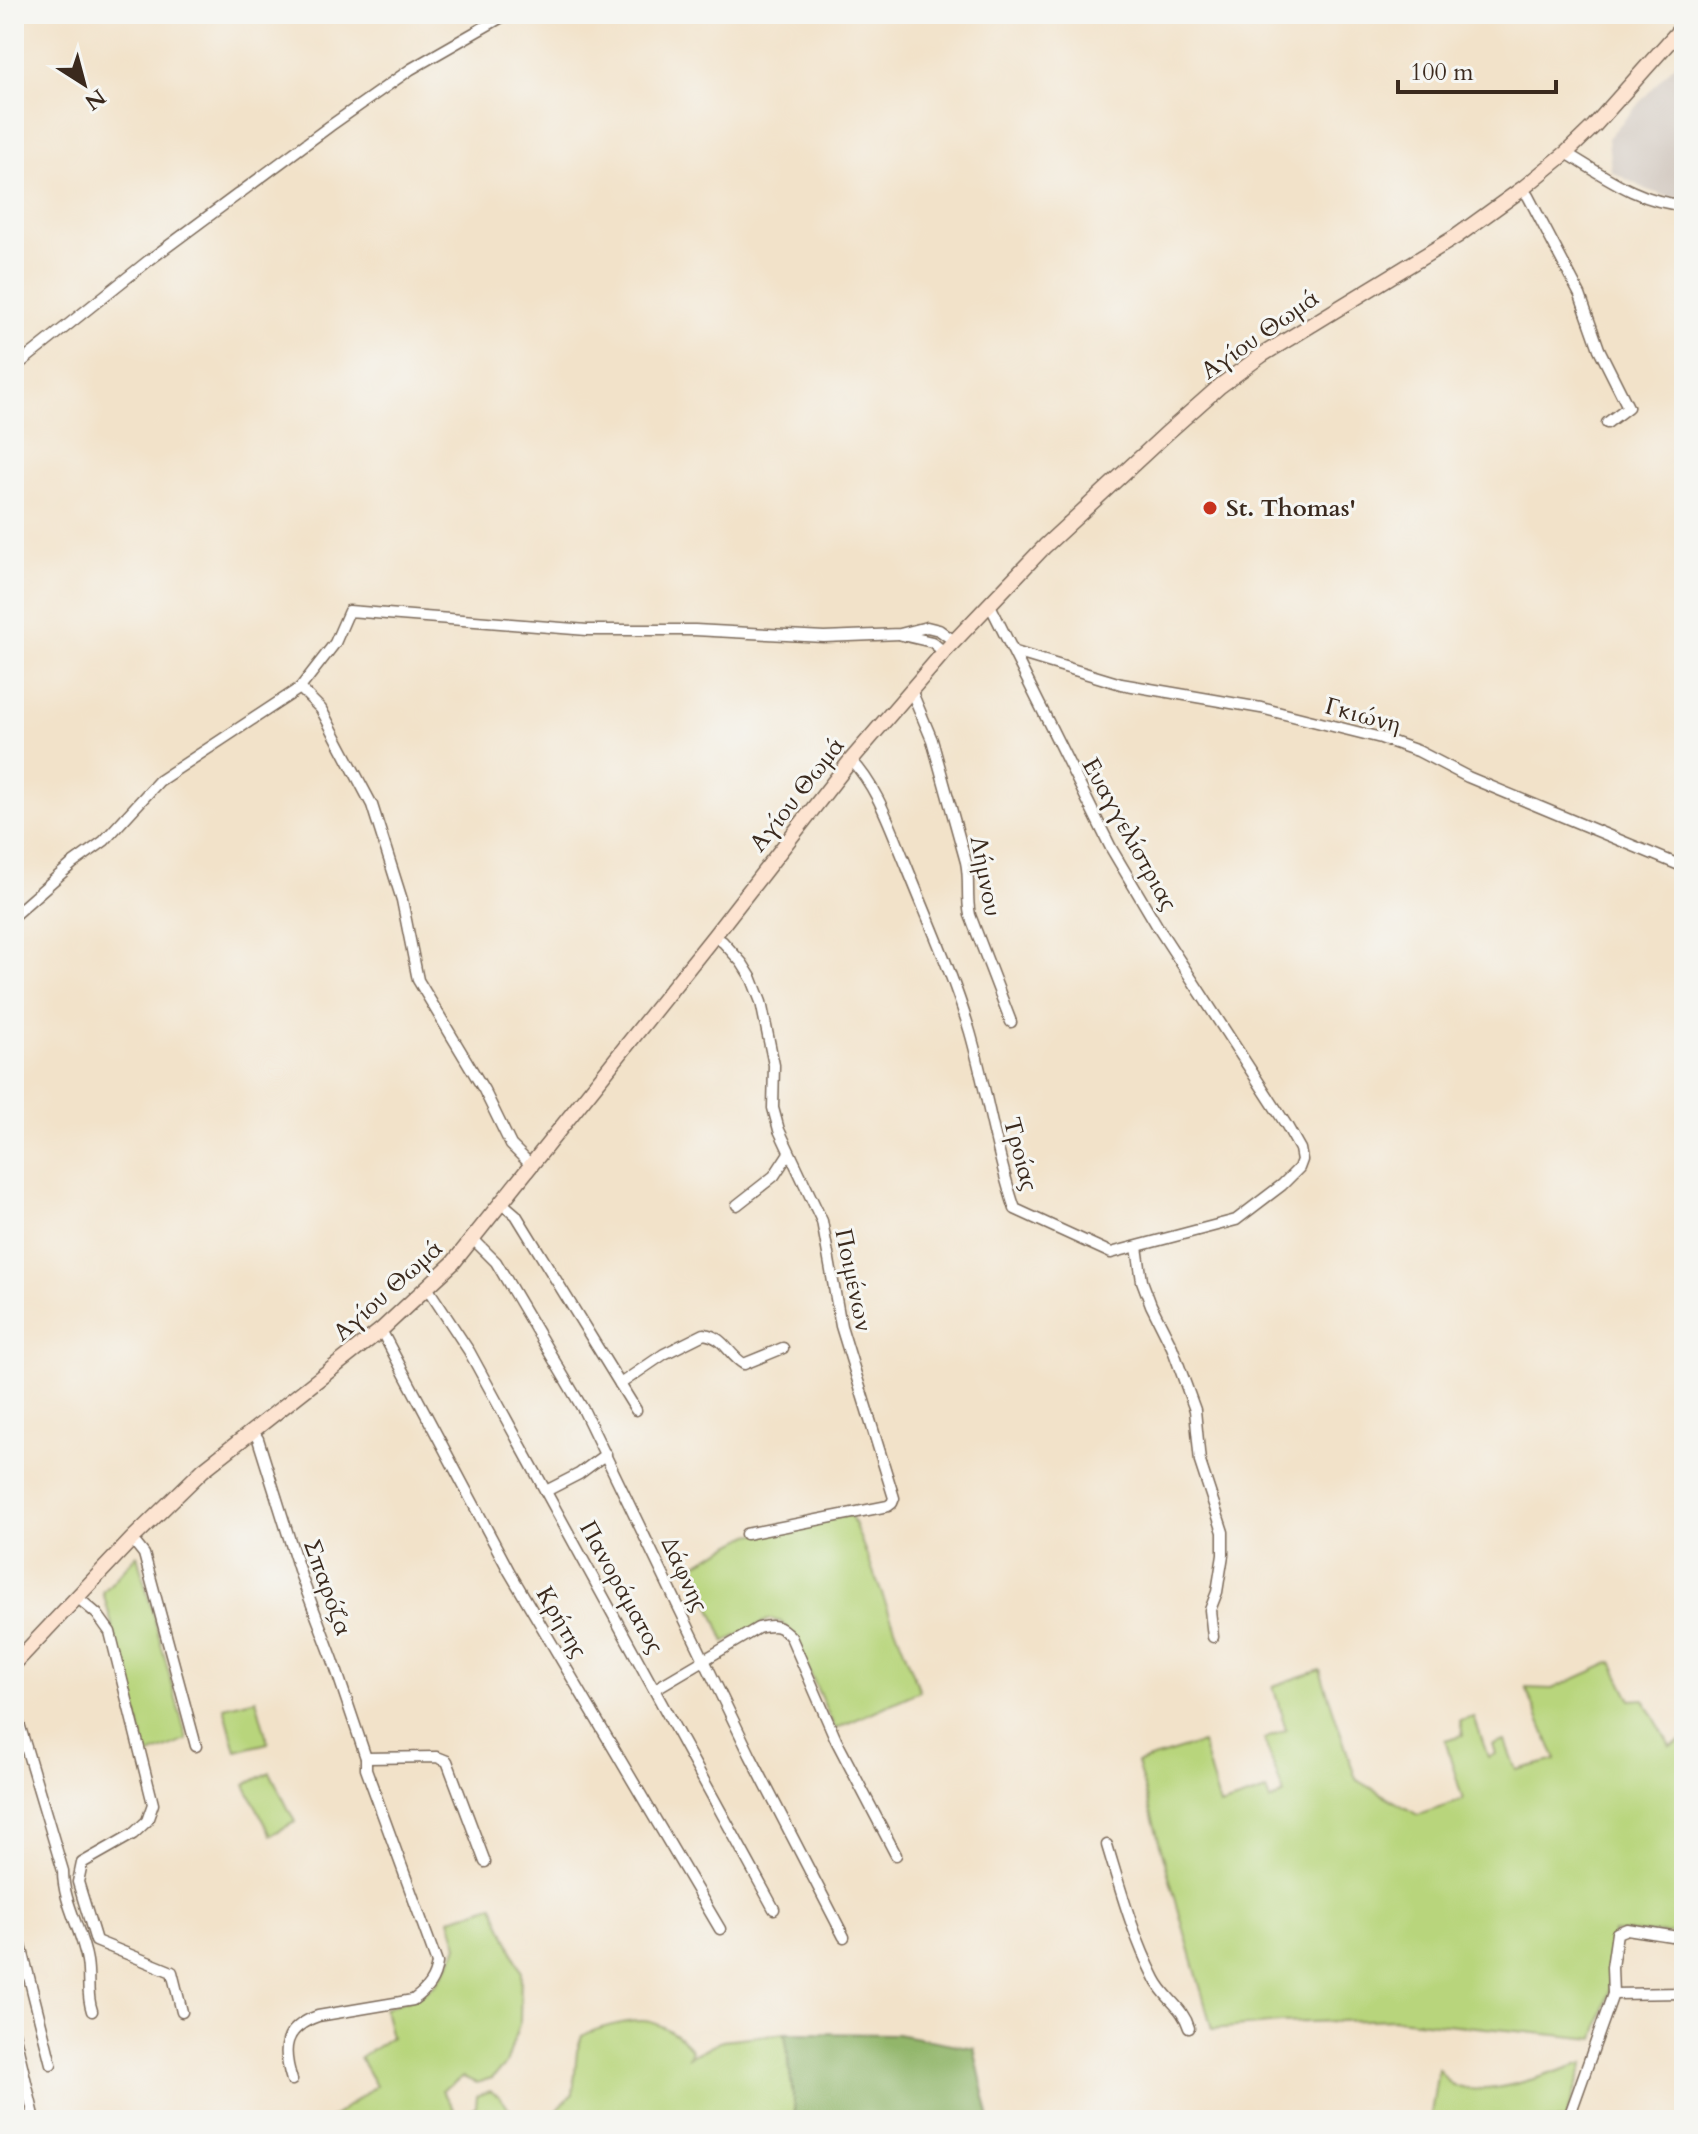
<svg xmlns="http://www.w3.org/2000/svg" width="1698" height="2134" font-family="Cardo,serif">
<rect width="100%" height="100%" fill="#f6f6f2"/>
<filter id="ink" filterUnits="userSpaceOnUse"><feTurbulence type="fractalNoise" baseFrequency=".0125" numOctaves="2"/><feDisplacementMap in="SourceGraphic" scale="16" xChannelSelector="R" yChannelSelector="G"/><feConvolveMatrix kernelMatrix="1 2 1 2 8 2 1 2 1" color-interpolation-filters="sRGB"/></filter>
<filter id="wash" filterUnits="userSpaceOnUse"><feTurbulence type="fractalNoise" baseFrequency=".006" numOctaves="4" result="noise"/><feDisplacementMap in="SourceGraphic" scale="32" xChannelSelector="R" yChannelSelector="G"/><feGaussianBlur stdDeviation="1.8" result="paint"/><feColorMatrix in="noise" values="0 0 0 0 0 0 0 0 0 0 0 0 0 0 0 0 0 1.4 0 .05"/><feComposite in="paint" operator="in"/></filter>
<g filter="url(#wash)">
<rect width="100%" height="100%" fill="#f2e2c9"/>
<polygon fill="#cdc2b9" points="1684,53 1684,198 1669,197 1647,190 1611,171 1608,138"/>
<g fill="#b8d57b" stroke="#7a804c" stroke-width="2">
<polygon points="851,1515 920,1691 835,1729 792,1632 781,1622 770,1619 725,1642 693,1565 750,1535"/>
<polygon points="137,1555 187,1740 148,1756 103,1592"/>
<polygon points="1612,1662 1631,1700 1644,1699 1670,1746 1684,1739 1684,1934 1613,1932 1609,1991 1595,2039 1396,2019 1280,2023 1212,2029 1137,1763 1202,1743 1220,1806 1266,1791 1270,1801 1284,1795 1264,1739 1286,1730 1273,1686 1320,1670 1356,1779 1418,1815 1463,1800 1445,1740 1463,1735 1460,1721 1474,1717 1488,1757 1496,1754 1493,1745 1505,1741 1516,1770 1556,1760 1526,1688 1552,1689"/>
<polygon points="256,1699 268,1743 236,1751 224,1707"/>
<polygon points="270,1772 295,1822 271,1835 245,1785"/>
<path d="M493,1905L521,1971L520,2021L506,2064L492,2078L476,2083L463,2077L442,2090L458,2117L476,2106L477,2096L490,2091L500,2097L509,2109L528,2117L555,2112L573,2094L577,2051L582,2036C596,2028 627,2020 643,2021C658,2021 684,2038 692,2050L689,2057L722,2040L785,2033L796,2120H328L376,2086L360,2058L391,2037L384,2009C430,1991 436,1993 458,1946L450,1919Z"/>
<path d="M1584,2063L1565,2120H1430L1438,2069C1442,2073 1446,2080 1450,2083C1478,2103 1553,2072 1584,2063Z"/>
</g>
<polygon fill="#92b66b" stroke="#667044" stroke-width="2" points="785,2033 897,2034 974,2048 990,2120 796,2120"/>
</g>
<g filter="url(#ink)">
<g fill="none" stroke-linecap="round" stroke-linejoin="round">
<g stroke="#7b6a5a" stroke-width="13">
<g id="street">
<path d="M1566,153C1603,175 1640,203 1684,205"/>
<polyline points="1522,189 1528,196 1580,295 1599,349 1628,407 1607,423"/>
<polyline points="14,368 148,261 330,126 411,69 507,14"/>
<polyline points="902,635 932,642 944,652"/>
<polyline points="1015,652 1121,684 1261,708 1381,738 1418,751 1468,777 1684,867"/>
<path d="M911,690L932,740L966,862C970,880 966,897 970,915L1011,1022"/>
<path d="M851,760C878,787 892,832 907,867C929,922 953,975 970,1032C987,1091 995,1151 1015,1209L1111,1253L1236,1220L1282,1185L1299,1168L1302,1160L1300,1149L1287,1126L1159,929L1111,848L989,603"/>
<polyline points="14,915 72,864 104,841 159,781 300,688"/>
<polyline points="714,936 723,942 742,963 752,979 761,1002 774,1065 773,1108 779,1130 822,1221 841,1326 894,1498 892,1503 888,1506 746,1534"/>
<polyline points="531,1165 511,1145 484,1090 418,980 402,900 372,805 321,709 300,688 335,643 349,611 587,630 695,630 824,637 900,634 927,627 939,630 954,641"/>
<polyline points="502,1203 516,1215 636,1410"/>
<polyline points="737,1205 774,1176 789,1153"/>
<polyline points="473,1239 496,1262 584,1411 750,1755 844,1937"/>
<polyline points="1137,1247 1142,1281 1151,1305 1172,1347 1195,1410 1200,1462 1223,1532 1223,1555 1217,1592 1210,1610 1213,1637"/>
<polyline points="428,1289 469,1351 774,1909"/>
<polyline points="381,1330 509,1571 720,1929"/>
<path d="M620,1384L664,1354L704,1334C725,1337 728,1355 744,1364L783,1348"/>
<path d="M252,1430L258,1439L301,1576L333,1660L366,1758V1769L437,1963C435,1980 427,1990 413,2000L318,2016C283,2028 282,2049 292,2080"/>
<polyline points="546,1491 579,1474 606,1454"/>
<polyline points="132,1539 144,1554 196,1746"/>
<polyline points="77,1597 97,1614 110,1632 153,1804 147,1821 133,1834 82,1863 78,1882 96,1941 172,1972 182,2012"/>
<path d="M655,1689L758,1628C774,1624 780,1625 791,1637L836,1740L896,1855"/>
<path d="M14,1707L63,1871C63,1903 82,1930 87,1961C90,1979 86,1994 92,2011"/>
<polyline points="366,1758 437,1757 447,1761 485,1862"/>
<path d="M1107,1845C1121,1891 1133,1936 1155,1979C1165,1999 1183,2007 1189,2028"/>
<polyline points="14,1918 51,2064"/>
<polyline points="1613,1994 1684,1993"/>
<polyline points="14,2032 35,2120"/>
<polyline points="1568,2120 1613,1994 1612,1967 1617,1933 1627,1929 1684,1938"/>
</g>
</g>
<g stroke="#7b6a5a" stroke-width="17">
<polyline id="secondary" points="14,1664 132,1539 203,1470 381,1330 453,1263 714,936 851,760 944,652 1045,546 1167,433 1220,386 1262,355 1457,236 1522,189 1566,153 1594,126 1684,25"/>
</g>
<use href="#street" stroke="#fff" stroke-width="10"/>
<use href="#secondary" stroke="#fde4d1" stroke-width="14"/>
</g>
</g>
<circle fill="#c8321e" stroke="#f6f6f2" stroke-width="3" cx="1210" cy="508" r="8"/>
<g text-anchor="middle" stroke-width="6" stroke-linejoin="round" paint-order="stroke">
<g font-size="24" fill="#3b2a1e" stroke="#f6f6f2">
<text transform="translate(1260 334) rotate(-35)" y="8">Αγίου Θωμά</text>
<text transform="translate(1363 715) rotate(15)" y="8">Γκιώνη</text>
<text transform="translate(797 794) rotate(-52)" y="8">Αγίου Θωμά</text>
<text transform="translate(1130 834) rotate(61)" y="8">Ευαγγελίστριας</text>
<text transform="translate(986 876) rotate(79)" y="8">Λήμνου</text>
<text transform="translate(1021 1154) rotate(75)" y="8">Τροίας</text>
<text transform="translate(854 1280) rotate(78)" y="8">Ποιμένων</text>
<text transform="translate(388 1290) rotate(-42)" y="8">Αγίου Θωμά</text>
<text transform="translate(685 1574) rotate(65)" y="8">Δάφνης</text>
<text transform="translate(328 1587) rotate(70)" y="8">Σπαρόζα</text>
<text transform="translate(622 1587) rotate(61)" y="8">Πανοράματος</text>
<text transform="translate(562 1622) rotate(60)" y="8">Κρήτης</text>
</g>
<g font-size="24" font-weight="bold" fill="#3b2a1e" stroke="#f6f6f2" text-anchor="start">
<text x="1226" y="516">St. Thomas'</text>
</g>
</g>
<rect width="1698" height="2134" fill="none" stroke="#f6f6f2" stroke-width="48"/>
<g transform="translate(84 84) rotate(144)" stroke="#f6f6f2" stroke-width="6" paint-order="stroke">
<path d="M0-6L14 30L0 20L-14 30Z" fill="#3b2a1e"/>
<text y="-12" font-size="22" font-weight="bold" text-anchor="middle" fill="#3b2a1e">N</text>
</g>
<path d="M1398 80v12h158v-12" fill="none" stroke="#3b2a1e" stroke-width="4"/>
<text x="1410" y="80" font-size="24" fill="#3b2a1e" stroke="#f6f6f2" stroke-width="6" paint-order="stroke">100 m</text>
</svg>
